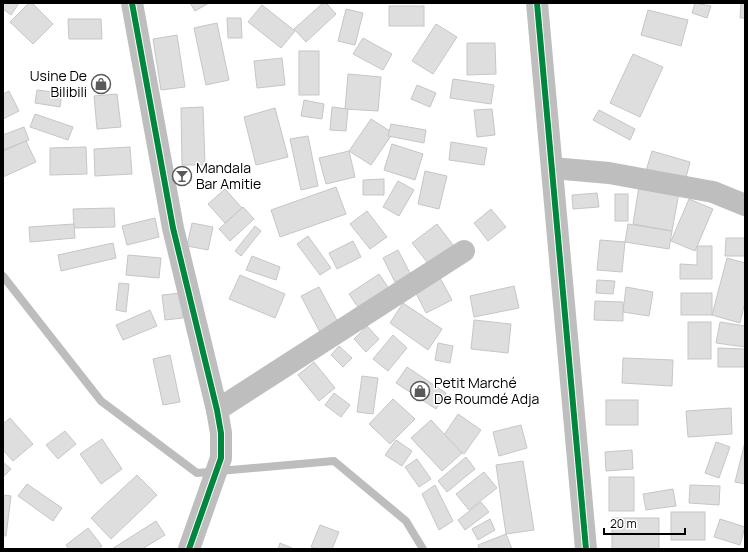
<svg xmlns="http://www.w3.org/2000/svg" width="748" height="552" font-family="Manrope,sans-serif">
<rect width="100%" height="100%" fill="#fff"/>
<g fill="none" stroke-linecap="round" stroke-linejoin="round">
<polyline stroke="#bdbdbd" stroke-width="8" points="3,276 101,401 197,473 334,461 406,521 423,549"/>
</g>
<g fill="#dedede" stroke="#c6c6c6">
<polygon points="3,3 19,3 11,15 3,9"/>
<polygon points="29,3 32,3 53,24 33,44 10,22"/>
<polygon points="190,3 209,3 195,11"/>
<polygon points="323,3 326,3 336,14 306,42 294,29"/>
<polygon points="695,3 711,6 707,18 692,13"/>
<polygon points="741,3 745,3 745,18 740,18"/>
<polygon points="262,5 295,31 281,48 248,22"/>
<rect x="389" y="6" width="35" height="20"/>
<polygon points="346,9 363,13 355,45 338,41"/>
<polygon points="648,10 688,20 681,46 641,35"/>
<polygon points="227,18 241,18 242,38 228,38"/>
<polygon points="68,19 101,19 102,39 69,39"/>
<polygon points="217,23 229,80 206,85 194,28"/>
<polygon points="436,24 457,37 433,74 412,61"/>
<polygon points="177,35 185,87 161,90 153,39"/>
<polygon points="363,38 392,54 383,70 353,54"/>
<polygon points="467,43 495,43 496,74 467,75"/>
<rect x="299" y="51" width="20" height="44"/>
<polygon points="633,54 663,67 640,117 610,103"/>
<polygon points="282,58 285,85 257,88 254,61"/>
<polygon points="348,74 381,77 378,111 345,109"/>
<polygon points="453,79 494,85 491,104 450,98"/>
<polygon points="417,85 436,93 430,107 411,99"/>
<polygon points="37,90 62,93 60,107 35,103"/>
<polygon points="9,91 19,111 3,119 3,94"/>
<polygon points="117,94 121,127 97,129 94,96"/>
<polygon points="304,100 324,104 322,119 301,116"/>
<polygon points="203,107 205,165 182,165 181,108"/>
<polygon points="332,107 348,109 346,131 330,130"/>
<polygon points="275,108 288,157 256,165 244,117"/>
<polygon points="492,109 495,135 477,137 474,110"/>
<polygon points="599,110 635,129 630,140 593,120"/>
<polygon points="35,114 73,127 68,140 30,127"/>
<polygon points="371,119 393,133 371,165 349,151"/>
<polygon points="391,124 426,130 424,143 388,136"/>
<polygon points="24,127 29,140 3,150 3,135"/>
<polygon points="308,136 318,186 301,190 290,139"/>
<polygon points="26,141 36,162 3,177 3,151"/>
<polygon points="451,142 487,148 484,165 449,160"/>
<polygon points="392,144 423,154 415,180 384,170"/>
<polygon points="86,147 87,174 50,175 50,148"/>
<polygon points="130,147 132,174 95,176 94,149"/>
<polygon points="349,151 355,177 326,184 319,158"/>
<polygon points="652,151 690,162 684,185 645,174"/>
<polygon points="425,171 447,176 439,209 418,204"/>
<polygon points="384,179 384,195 363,195 363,180"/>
<polygon points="640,180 680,187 672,231 633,224"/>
<polygon points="398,181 414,190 399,216 383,207"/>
<polygon points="336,187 346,214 280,237 271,210"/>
<polygon points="225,189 242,208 225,223 208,204"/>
<polygon points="597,193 599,207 573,209 572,195"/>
<rect x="615" y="194" width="13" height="27"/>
<polygon points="689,199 713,209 695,251 671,241"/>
<polygon points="243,207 254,219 230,241 219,229"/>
<polygon points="114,208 115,227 74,228 73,209"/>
<polygon points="491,209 506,227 488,241 474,223"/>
<polygon points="367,211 387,237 370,249 350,224"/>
<polygon points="155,218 159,237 127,245 122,226"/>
<polygon points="192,223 213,227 208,250 187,246"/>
<polygon points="74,224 75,238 30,242 29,227"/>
<polygon points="437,224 456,249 431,267 412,243"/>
<polygon points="628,224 672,231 669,249 625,242"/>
<polygon points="255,226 261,231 241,256 235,251"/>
<polygon points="308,236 331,268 320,275 297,244"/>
<polygon points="726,238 745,238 745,256 725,256"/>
<polygon points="600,240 625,242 622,272 597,270"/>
<polygon points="353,241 361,257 337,269 329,253"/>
<polygon points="113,243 116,258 61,271 58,255"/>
<polygon points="697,246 712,246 712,279 680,279 680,264 697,265"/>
<polygon points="398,250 411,275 395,282 383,258"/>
<polygon points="128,255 161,258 159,278 126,275"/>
<polygon points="252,256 280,267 276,280 246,270"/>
<polygon points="727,258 745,263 745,302 740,323 712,315"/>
<polygon points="379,274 390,290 360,310 349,294"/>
<polygon points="240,275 285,294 275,318 229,299"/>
<polygon points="440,278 452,300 426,313 415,291"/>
<polygon points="597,280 615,281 613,294 596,293"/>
<polygon points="119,283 129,284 126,312 116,310"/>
<polygon points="514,286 519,308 474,317 470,296"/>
<polygon points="319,287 340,326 322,336 301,296"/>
<polygon points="626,287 653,292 649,316 623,312"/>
<polygon points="181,293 183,318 165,320 162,295"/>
<rect x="681" y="293" width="31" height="22"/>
<polygon points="595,301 623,302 623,321 594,320"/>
<polygon points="403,303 442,329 428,350 390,323"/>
<polygon points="150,310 157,326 123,340 116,325"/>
<polygon points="474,320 511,324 508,353 471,349"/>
<rect x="688" y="322" width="23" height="37"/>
<polygon points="720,322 745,326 745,347 716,343"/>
<polygon points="367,326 379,339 366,352 354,339"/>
<polygon points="393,335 407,348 388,371 373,359"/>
<polygon points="438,343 453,346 450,363 435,360"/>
<polygon points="339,346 352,358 343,367 331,355"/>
<polygon points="718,348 745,349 745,367 718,367"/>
<polygon points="170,355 180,402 163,405 153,359"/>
<polygon points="623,358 673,360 672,386 622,383"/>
<polygon points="314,362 335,388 319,401 298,375"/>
<polygon points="407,367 446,393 436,409 396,383"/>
<polygon points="362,376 378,378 373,414 357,412"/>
<polygon points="334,393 350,405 341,417 325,405"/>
<polygon points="393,399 415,419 390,444 369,424"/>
<rect x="606" y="400" width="32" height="25"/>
<polygon points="731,408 732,434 688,437 686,411"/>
<polygon points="458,414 481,430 464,454 442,438"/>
<polygon points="10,418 33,444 13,461 3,450 3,424"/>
<polygon points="431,420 462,453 442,471 411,438"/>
<polygon points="521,425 527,448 499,456 493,432"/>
<polygon points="65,431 76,444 58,459 46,445"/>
<polygon points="102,439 122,469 101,484 80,454"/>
<polygon points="396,440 412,451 402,466 385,455"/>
<polygon points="716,442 730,447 719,478 705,473"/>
<polygon points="745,442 745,484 735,482"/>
<polygon points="632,450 633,469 606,471 605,452"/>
<polygon points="466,457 475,469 447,492 438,481"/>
<polygon points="417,459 431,479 419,487 405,467"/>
<polygon points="523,461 534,530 506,534 496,465"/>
<polygon points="3,462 11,469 3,477"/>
<polygon points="484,472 497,488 469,510 456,494"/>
<polygon points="137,475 157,495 111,539 91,518"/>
<rect x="609" y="477" width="25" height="34"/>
<polygon points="27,484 62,508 53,521 18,496"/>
<polygon points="435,485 453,521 439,530 422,494"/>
<polygon points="690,485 720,486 719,505 689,503"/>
<polygon points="673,489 676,506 646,510 643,494"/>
<polygon points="3,495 11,496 6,536 3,536"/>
<polygon points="481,502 489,512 465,530 458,520"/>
<rect x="671" y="512" width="34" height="28"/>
<rect x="612" y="518" width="47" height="31"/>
<polygon points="490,519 495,530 478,540 472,529"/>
<polygon points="720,519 745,527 740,545 714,537"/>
<polygon points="156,521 165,535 142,549 112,549"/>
<polygon points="320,525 339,532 332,549 316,549 311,547"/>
<polygon points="88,528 102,546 99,549 69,549 66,545"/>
<polygon points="506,534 512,549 479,549 478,545"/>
<polygon points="280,543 294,549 278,549"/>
</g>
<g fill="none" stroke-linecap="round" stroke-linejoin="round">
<g stroke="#bebebe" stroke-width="22">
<polyline points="132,3 173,228 217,410 221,433 221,458 189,549"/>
<polyline points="537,3 586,549"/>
<polyline points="552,168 609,173 713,192 745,205"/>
<polyline points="217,410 464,251"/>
</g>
<g stroke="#fff" stroke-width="8">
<g id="cycleway">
<polyline points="132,3 173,228 217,410 221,433 221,458 189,549"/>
<polyline points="537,3 586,549"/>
</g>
</g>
<use href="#cycleway" stroke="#00873e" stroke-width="6"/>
</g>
<defs>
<g id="shop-ring" transform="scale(1)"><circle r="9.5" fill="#fff" stroke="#595959" stroke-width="1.5"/><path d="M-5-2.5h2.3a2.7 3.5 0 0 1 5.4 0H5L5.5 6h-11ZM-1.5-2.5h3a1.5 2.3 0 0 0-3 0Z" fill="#595959"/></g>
<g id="bar-ring" transform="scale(1)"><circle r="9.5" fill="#fff" stroke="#595959" stroke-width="1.5"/><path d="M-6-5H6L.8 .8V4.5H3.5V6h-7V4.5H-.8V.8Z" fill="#595959"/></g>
</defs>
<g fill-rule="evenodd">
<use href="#shop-ring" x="101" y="84"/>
<use href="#bar-ring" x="182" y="176"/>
<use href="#shop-ring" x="420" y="391"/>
</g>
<g text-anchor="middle" stroke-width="3" stroke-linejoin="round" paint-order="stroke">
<g font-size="14" fill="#000" stroke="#fff" text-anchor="start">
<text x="87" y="81" text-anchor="end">Usine De<tspan x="87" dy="16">Bilibili</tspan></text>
<text x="196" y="173">Mandala<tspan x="196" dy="16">Bar Amitie</tspan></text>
<text x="434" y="388">Petit Marché<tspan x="434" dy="16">De Roumdé Adja</tspan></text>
</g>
</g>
<rect width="748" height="552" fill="none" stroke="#000000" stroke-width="8"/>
<path d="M604 528v6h81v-6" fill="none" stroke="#000000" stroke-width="2"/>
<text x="610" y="528" font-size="12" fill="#000000" stroke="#ffffff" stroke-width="3" paint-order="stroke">20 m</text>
</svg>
